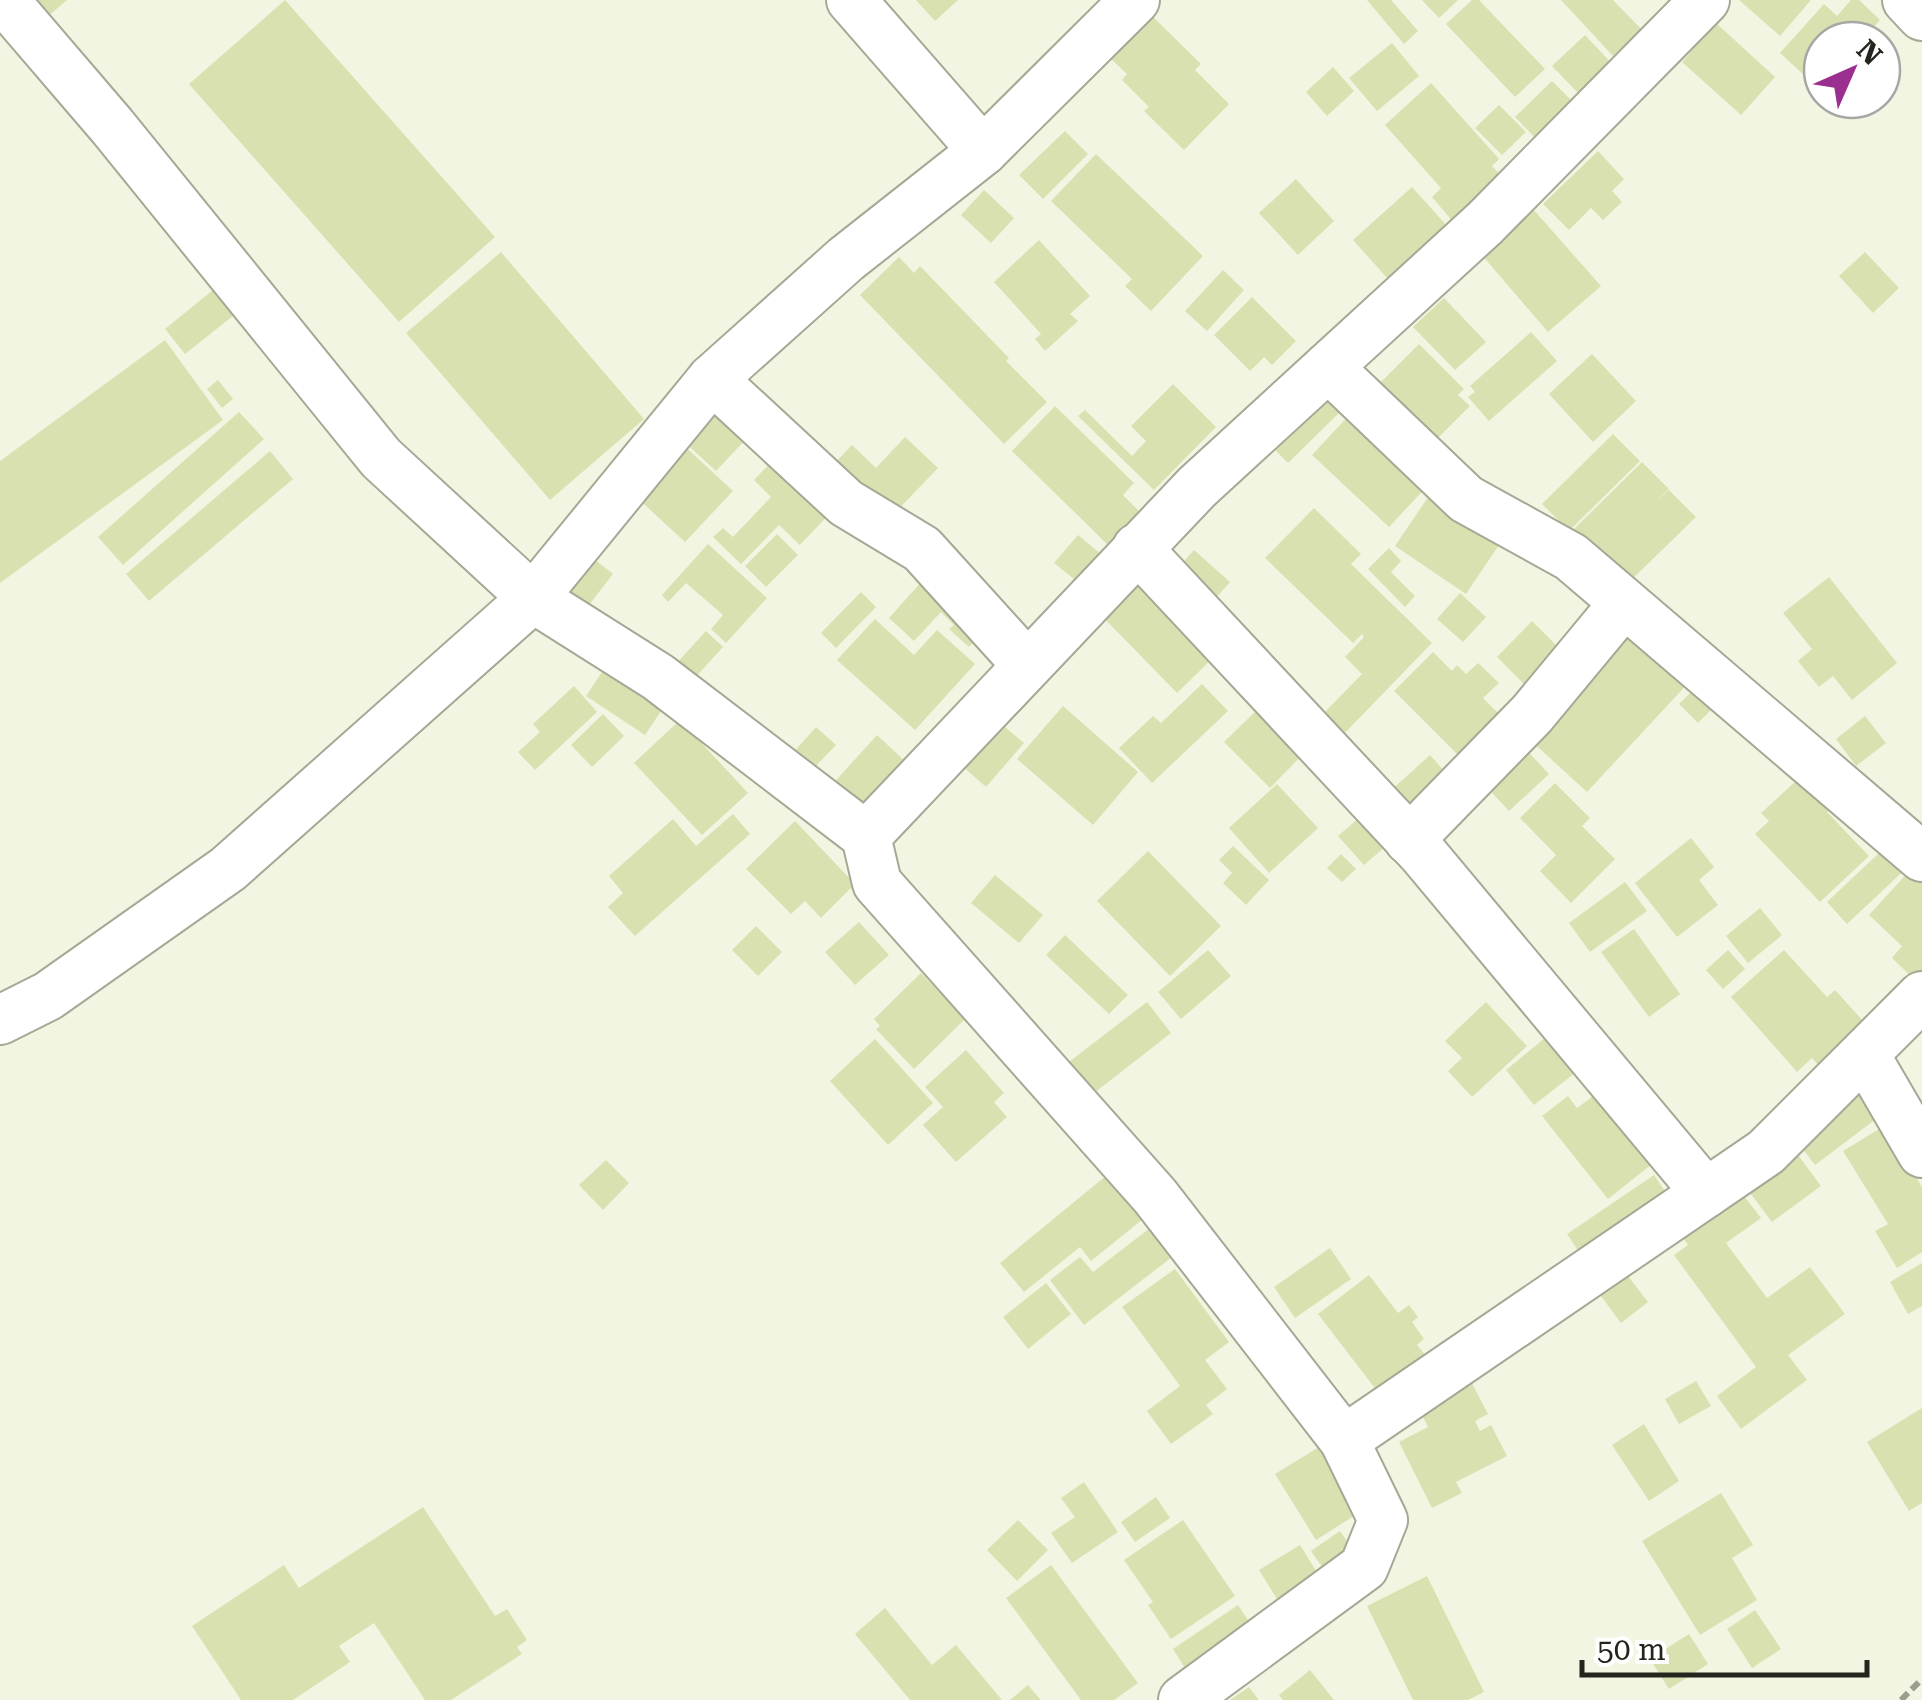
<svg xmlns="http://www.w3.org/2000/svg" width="1922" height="1700" font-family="'Roboto Serif',serif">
<rect width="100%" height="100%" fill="#f2f5e1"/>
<g fill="#dae1b1">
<polygon points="22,0 67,0 40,23"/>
<polygon points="285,0 495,237 399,322 189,84"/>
<polygon points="916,0 958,0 935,21"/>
<polygon points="1367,0 1391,0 1418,31 1404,44"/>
<polygon points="1422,0 1458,0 1439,18"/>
<polygon points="1472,0 1479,0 1545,69 1515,97 1446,24"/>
<polygon points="1561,0 1613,0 1641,29 1613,56"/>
<polygon points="1739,0 1811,0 1780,36"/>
<polygon points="1851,0 1859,0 1880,20 1862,40 1822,40 1822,84 1818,88 1780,53 1824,4 1837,16"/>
<polygon points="1150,14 1201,64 1195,70 1229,104 1184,150 1144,111 1149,107 1122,80 1127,74 1108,56"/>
<polygon points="1716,23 1775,77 1741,115 1682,62"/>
<polygon points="1585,35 1615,67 1583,98 1552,66"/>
<polygon points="1392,43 1419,76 1377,111 1349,78"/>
<polygon points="1333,67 1354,91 1327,116 1306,92"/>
<polygon points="1552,81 1580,109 1542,145 1515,117"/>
<polygon points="1431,83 1499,159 1492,166 1504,179 1455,224 1432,197 1441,188 1385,125"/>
<polygon points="1499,105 1526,132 1502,155 1475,128"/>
<polygon points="1065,131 1088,154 1043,199 1019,175"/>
<polygon points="1598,151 1624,179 1612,191 1622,202 1603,220 1591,208 1569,230 1543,204"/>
<polygon points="1096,154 1203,256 1151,311 1125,286 1132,279 1051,201"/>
<polygon points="1296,179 1334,221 1298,255 1259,213"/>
<polygon points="1412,187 1448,227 1389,280 1353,240"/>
<polygon points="984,190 1014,218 991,243 961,215"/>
<polygon points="1533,209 1601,286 1548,332 1481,254"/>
<polygon points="1039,240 1090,296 1070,314 1078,321 1045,351 1035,339 1041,334 994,282"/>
<polygon points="501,252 644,419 550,500 406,333"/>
<polygon points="1865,252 1899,288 1873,313 1839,276"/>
<polygon points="899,257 914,273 920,266 1009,358 1006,361 1047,402 1004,444 860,295"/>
<polygon points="1223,270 1244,290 1207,331 1185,311"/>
<polygon points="213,290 234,315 185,354 165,329"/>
<polygon points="1252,297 1296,341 1272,365 1264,357 1250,371 1214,335"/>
<polygon points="1444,298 1486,342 1455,370 1413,327"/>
<polygon points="1531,332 1557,361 1489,421 1468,397 1475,392 1470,386"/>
<polygon points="165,340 223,420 0,583 0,461"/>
<polygon points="1419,344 1464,389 1458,395 1470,406 1437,439 1381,382"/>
<polygon points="1592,354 1636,401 1593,442 1549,394"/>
<polygon points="218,380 233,399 222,408 207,389"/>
<polygon points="1173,384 1216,427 1154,490 1078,416 1085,410 1132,456 1146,441 1131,426"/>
<polygon points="1329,392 1344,408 1288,463 1272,447"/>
<polygon points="718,400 747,438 716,471 681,439"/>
<polygon points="1055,406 1134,483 1123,495 1140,512 1108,545 1012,451"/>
<polygon points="1354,410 1431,482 1389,527 1312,455"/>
<polygon points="239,412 264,439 123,565 98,537"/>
<polygon points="1613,434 1640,461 1569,531 1542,504"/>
<polygon points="905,437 938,468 888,520 832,466 852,445 876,468"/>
<polygon points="680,442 733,491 685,542 632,493"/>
<polygon points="270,451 293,479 149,601 126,574"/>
<polygon points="780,453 836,507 800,545 779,525 741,564 713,537 723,528 733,537 771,497 754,480"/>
<polygon points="1642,462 1669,489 1655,502 1669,490 1696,517 1624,587 1571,532"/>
<polygon points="1435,487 1501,542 1466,594 1395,546"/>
<polygon points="1314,508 1361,554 1351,564 1432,643 1338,740 1318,719 1362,674 1345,657 1364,637 1362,634 1353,643 1265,558"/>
<polygon points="777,534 798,555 766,587 745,566"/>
<polygon points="1078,535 1102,555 1079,583 1054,563"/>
<polygon points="708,544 767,598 726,643 711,629 723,615 686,583 668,602 662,595"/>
<polygon points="1389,548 1401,561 1391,572 1415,596 1405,607 1368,569"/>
<polygon points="1194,550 1230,582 1207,608 1171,576"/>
<polygon points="585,552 613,574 585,610 558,589"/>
<polygon points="1141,574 1219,652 1177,693 1100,614"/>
<polygon points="1829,577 1897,663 1852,700 1833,676 1819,687 1798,661 1812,649 1783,613"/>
<polygon points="924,579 983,633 969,647 949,629 954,625 941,612 914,641 889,618"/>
<polygon points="861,592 876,607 836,648 821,633"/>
<polygon points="1460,593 1486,617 1463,642 1437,619"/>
<polygon points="875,619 914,655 937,630 975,664 915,730 837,660"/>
<polygon points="1532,621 1560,649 1525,685 1497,657"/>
<polygon points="1631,623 1692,679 1587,792 1527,737"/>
<polygon points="706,631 723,647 692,681 675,665"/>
<polygon points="1433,652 1452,671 1457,665 1466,674 1478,663 1499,683 1483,698 1501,716 1460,757 1394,691"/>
<polygon points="608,663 667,702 645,735 586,696"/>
<polygon points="1700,683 1719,702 1698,723 1679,704"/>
<polygon points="1202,684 1228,711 1152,783 1119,748 1153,716 1161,723"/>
<polygon points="574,686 597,712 535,770 518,752 540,732 533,724"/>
<polygon points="1265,702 1310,747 1270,788 1224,742"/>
<polygon points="1063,706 1138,772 1093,825 1017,759"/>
<polygon points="603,714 624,736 592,767 571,745"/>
<polygon points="1865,716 1886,743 1856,766 1836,739"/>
<polygon points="680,720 748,793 702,835 634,763"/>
<polygon points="999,722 1024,743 986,787 961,765"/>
<polygon points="816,727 836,745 812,770 793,753"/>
<polygon points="877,735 908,764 862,815 830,787"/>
<polygon points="1521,744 1549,774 1509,811 1482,782"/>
<polygon points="1430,755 1453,781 1410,819 1387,794"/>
<polygon points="1796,781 1808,793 1819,782 1837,802 1827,812 1869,856 1820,902 1755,834 1769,821 1761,813"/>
<polygon points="1555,783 1590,818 1582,826 1615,859 1571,903 1540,871 1556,855 1520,818"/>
<polygon points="1277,784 1318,828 1269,873 1229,828"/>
<polygon points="1368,810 1393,840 1364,865 1338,836"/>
<polygon points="733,814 750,834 635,936 608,907 623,893 609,876 673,819 696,846"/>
<polygon points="795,821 855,884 821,918 805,901 791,914 746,869"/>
<polygon points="1691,838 1714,867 1699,880 1718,905 1677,937 1635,883"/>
<polygon points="1893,840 1913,862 1847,924 1827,902"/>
<polygon points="1233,846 1269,880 1246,905 1223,883 1232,873 1219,860"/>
<polygon points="1148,851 1221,926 1170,976 1097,901"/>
<polygon points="1341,854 1356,869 1342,882 1327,868"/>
<polygon points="1912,868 1922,877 1922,987 1892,958 1902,946 1869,915"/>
<polygon points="995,875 1043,915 1019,943 971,903"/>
<polygon points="1625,882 1647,911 1590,952 1569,923"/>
<polygon points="1760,908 1782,935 1748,963 1726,936"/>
<polygon points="859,922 889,955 855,985 825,952"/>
<polygon points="756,926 782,952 758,976 732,950"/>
<polygon points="1634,929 1680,994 1649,1017 1601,952"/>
<polygon points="1065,935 1128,995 1109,1014 1046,955"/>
<polygon points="1208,950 1231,976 1181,1019 1158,992"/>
<polygon points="1728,950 1745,969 1723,989 1706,970"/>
<polygon points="1784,950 1827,997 1835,990 1875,1034 1828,1076 1812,1058 1797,1072 1731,997"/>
<polygon points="921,973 965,1019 914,1069 876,1029 880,1026 874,1019"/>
<polygon points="1147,1002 1171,1033 1089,1097 1065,1065"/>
<polygon points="1486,1002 1527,1046 1472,1097 1448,1071 1462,1058 1445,1041"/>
<polygon points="1551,1033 1580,1069 1534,1105 1506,1070"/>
<polygon points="875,1039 933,1103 888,1145 830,1081"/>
<polygon points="966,1050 1004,1093 994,1102 1007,1117 956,1162 923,1125 943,1107 925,1087"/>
<polygon points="1865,1087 1884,1113 1815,1165 1796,1140"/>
<polygon points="1596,1094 1652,1164 1608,1199 1542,1116 1568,1096 1577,1108"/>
<polygon points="1884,1126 1922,1187 1922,1252 1897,1268 1875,1231 1888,1224 1843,1151"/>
<polygon points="1793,1148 1821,1186 1772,1222 1744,1185"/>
<polygon points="606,1160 629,1183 603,1210 579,1185"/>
<polygon points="1107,1175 1143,1219 1091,1261 1080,1247 1024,1292 1000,1263"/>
<polygon points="1654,1175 1671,1200 1583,1258 1567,1234"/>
<polygon points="1737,1187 1761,1218 1726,1243 1767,1298 1810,1267 1845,1314 1788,1355 1807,1380 1741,1429 1717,1396 1756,1367 1674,1255 1688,1245 1678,1231"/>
<polygon points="1150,1228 1172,1257 1084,1325 1050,1280 1080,1257 1093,1272"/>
<polygon points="1330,1248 1351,1279 1295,1318 1274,1287"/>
<polygon points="1922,1263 1922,1306 1908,1314 1890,1282"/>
<polygon points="1175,1269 1229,1342 1205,1360 1227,1389 1206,1405 1213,1414 1171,1444 1147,1411 1180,1386 1122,1307"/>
<polygon points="1625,1272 1648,1302 1621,1323 1598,1292"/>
<polygon points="1369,1275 1398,1313 1409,1305 1418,1317 1412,1322 1424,1339 1417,1345 1432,1363 1384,1400 1318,1314"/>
<polygon points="1046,1283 1071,1314 1028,1349 1003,1317"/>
<polygon points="1468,1376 1488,1414 1475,1421 1480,1431 1491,1425 1507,1456 1456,1482 1462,1493 1432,1508 1399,1442 1428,1427 1416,1403"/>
<polygon points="1696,1381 1711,1406 1679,1424 1665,1399"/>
<polygon points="1922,1408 1922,1503 1909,1511 1867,1442"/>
<polygon points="1644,1424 1679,1481 1649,1501 1612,1445"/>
<polygon points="1319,1447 1360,1512 1316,1540 1275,1474"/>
<polygon points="1084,1482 1118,1532 1072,1563 1051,1533 1075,1517 1061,1498"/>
<polygon points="1721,1493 1753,1545 1732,1558 1757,1600 1700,1635 1642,1541"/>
<polygon points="1156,1497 1170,1518 1135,1542 1121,1522"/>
<polygon points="423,1507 495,1616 507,1609 527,1640 517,1647 522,1654 451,1700 425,1700 374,1623 339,1646 350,1662 293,1700 241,1700 192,1626 284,1565 299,1588"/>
<polygon points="1018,1520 1048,1550 1017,1581 987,1550"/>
<polygon points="1183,1520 1235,1596 1171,1639 1148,1605 1153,1602 1124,1560"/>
<polygon points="1340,1531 1356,1554 1327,1574 1311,1551"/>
<polygon points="1300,1545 1323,1582 1282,1607 1259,1570"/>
<polygon points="1051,1565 1138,1683 1114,1700 1081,1700 1006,1598"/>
<polygon points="1427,1576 1484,1692 1468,1700 1413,1700 1367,1606"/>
<polygon points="1238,1605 1254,1629 1188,1673 1173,1649"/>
<polygon points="885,1608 932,1665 956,1645 1002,1700 910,1700 855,1634"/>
<polygon points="1755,1610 1781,1649 1752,1668 1727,1629"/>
<polygon points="1689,1634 1708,1664 1669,1689 1650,1659"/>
<polygon points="1310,1670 1334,1700 1283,1700 1279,1695"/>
<polygon points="1028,1685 1041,1700 1010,1700"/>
<polygon points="1249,1687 1259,1700 1230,1700"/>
</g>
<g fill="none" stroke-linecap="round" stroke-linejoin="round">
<g stroke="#a5a895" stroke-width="52">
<g id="minor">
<polyline points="4,0 112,126 381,458 533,598 658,677 866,836"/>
<polyline points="851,0 983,151"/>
<polyline points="1907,0 1922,16"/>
<polyline points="1328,367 1466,499 1571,557 1922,857"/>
<polyline points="712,379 846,503 922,549 1027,665"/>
<polyline points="1137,548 1423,854 1706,1193"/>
<polyline points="1409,840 1532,714 1624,603"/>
<polyline points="0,1020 48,996 228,869 533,598 712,379 846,259 983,151 1135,0"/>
<polyline points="1865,1055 1922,1153"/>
<polyline points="1344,1440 1766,1152 1922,996"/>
<polyline points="1183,1700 1364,1567 1383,1520 1344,1440 1155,1196 877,883 866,836 1197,487 1485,223 1705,0"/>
</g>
</g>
<polyline stroke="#9b9d8e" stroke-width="6" stroke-dasharray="10 5" stroke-linecap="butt" points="1901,1700 1922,1679"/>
<use href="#minor" stroke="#fff" stroke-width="48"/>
</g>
<g transform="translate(1852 70) rotate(45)"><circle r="48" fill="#ffffff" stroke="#a7a8a5" stroke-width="2.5"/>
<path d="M0-8L18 38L0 25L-18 38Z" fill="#9b2f90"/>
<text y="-15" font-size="28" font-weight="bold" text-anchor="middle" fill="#24251d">N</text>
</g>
<path d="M1582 1660v15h285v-15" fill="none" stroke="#24251d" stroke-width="5"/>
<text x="1597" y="1660" font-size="30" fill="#24251d" stroke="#ffffff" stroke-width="8" paint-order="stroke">50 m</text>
</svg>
